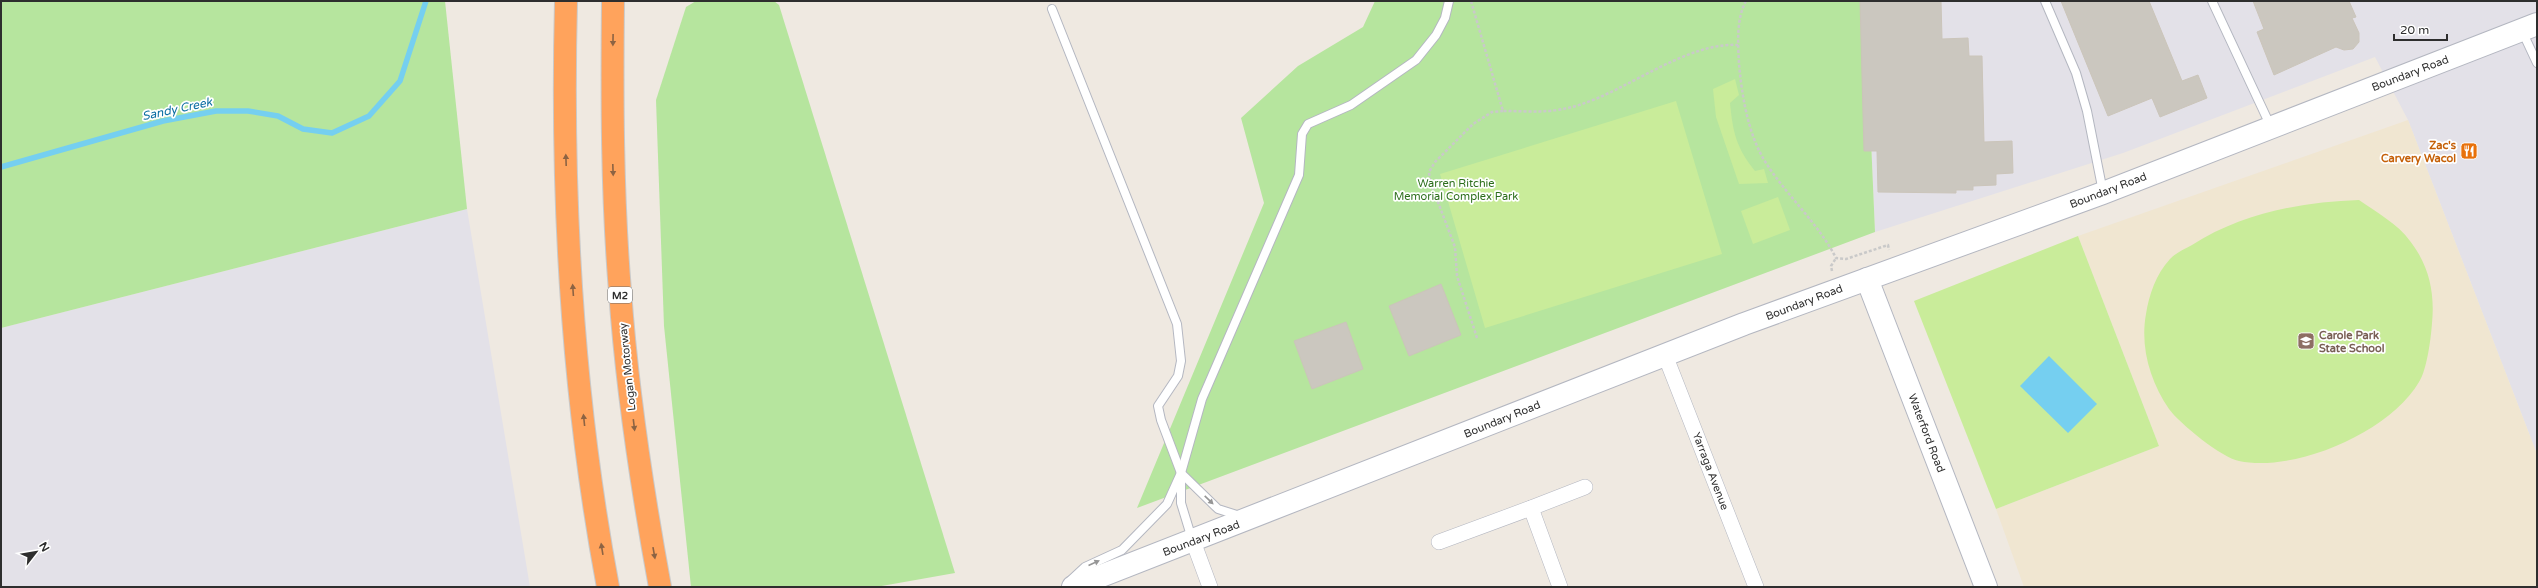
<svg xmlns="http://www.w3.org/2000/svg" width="2538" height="588" font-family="'Varela Round',sans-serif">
<rect width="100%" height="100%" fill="#efe9e1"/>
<g fill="#e3e1e8">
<polygon points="1865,1 2537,1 2537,454 2408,120 2375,57 2123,153 1875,232"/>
<polygon points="467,209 530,587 1,587 1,328"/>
</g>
<polygon fill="#f0e6d1" points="2408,120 2537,454 2537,587 2024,587 1996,509 2159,446 2078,236"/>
<g fill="#b6e59e">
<polygon points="1,1 445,1 467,209 1,328"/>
<polygon points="696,1 774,1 779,5 955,573 876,587 691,587 664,326 656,100 686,7"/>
<polygon points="1375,1 1865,1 1875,232 1137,508 1264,203 1241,118 1298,66 1363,27"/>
</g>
<g fill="#c9ec9a">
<path d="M1735,79L1739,95L1730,103C1733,133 1736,147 1755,171L1764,169L1768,183L1739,184L1716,117L1713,89Z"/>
<polygon points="1676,101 1722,254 1485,328 1440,174"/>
<polygon points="1778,197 1790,230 1753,244 1741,211"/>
<path d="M2359,200C2376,212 2398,224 2410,241C2429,265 2435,293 2432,323C2431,338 2427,370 2419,382C2390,432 2295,473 2239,461C2222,458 2179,423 2169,409C2150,381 2140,347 2146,314C2149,295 2156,274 2170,259C2175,253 2185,249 2192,245C2242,213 2301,202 2359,200Z"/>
<polygon points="2078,236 2159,446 1996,509 1914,301"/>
</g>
<polygon fill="#75cff0" points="2049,356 2097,404 2068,433 2020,386"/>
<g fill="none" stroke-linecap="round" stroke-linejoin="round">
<polyline stroke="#75cff0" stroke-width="5.5" points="1,167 163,121 216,111 248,111 278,116 303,129 332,133 369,116 400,81 426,1"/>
</g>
<g fill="#cbc7bf" stroke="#cbc5ba">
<polygon points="1860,1 1941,1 1942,39 1968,38 1969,56 1982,56 1984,142 2012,141 2013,173 1996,174 1996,185 1973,186 1973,190 1956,190 1956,193 1878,192 1877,151 1864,151"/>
<polygon points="2061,1 2149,1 2182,81 2198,75 2207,98 2160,117 2152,98 2108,116"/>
<polygon points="2253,1 2349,1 2356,17 2352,18 2359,33 2359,42 2353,49 2344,50 2336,47 2274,75 2257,32 2264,29"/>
<polygon points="1441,284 1461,335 1409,356 1389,306"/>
<polygon points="1346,322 1363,369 1312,389 1294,341"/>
</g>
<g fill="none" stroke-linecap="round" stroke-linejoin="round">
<g stroke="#b4b7c1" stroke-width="10">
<g id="lane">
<polyline points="2045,1 2076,73 2087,111 2103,192"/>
<polyline points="2212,1 2271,127"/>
<polyline points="1052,9 1177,324 1181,361 1178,376 1158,406 1161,420 1181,473 1181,503 1192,539"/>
<polyline points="2522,31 2537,63"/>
<polyline points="1181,473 1218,509 1240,516"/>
<polyline points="1071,580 1085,567 1122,550 1167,504 1181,473 1202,399 1299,175 1302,134 1308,124 1351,105 1416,60 1436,35 1445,18 1449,1"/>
</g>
</g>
<g stroke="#b4b7c1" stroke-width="16">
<g id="street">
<polyline points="1665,355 1756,587"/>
<polyline points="1531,508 1585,487"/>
<polyline points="1193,541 1210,587"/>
<polyline points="1439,542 1531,508 1560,587"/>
</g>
</g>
<g stroke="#b4b7c1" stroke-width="24">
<g id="secondary">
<polyline points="1867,279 1986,587"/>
<polyline points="1073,587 1744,324 2103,193 2537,24"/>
</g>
</g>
<g stroke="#c9c9c9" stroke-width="24">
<g id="highway">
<path d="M566,1C561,195 572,396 608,587"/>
<path d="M613,1C612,98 612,194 620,291C627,390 642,489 660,587"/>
</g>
</g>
<g stroke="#c9c9c9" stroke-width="2.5" stroke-dasharray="3 2" stroke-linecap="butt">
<path d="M1471,1L1503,111C1532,111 1550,114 1579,105C1628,90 1687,42 1738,45"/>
<path d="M1746,1C1736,19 1738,44 1739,64C1742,96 1748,135 1766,163C1787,196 1818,223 1836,258L1846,259L1888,245L1889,250"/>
<polyline points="1832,271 1831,266 1836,258"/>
<polyline points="1477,338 1457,276 1455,247 1430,181 1429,172 1435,162 1473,124 1492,112 1503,111"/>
</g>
<use href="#lane" stroke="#fff" stroke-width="8"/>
<use href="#street" stroke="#fff" stroke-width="15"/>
<use href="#secondary" stroke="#fff" stroke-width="22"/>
<use href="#highway" stroke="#ffa35c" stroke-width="22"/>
</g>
<defs><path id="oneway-solid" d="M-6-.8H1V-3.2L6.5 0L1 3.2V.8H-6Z"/></defs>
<g fill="#8c6343">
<use href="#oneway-solid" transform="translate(613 40) rotate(91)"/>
<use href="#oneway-solid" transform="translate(566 160) rotate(-92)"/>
<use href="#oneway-solid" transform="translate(613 170) rotate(88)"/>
<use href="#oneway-solid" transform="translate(573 290) rotate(-94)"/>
<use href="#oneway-solid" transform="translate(584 420) rotate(-96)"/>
<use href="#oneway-solid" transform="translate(634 425) rotate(83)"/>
<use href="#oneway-solid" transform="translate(602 549) rotate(-99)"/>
<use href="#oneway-solid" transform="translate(654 553) rotate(80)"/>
</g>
<g fill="#969696">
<use href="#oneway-solid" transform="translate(1209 500) rotate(44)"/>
<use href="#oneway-solid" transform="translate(1094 563) rotate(-24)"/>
</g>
<defs>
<g id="restaurant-square" transform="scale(0.9)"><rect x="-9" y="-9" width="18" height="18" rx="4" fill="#e8710a" stroke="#fff"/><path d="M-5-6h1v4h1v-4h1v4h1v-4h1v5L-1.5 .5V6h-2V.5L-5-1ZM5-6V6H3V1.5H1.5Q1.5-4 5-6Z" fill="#fff"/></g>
<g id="school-square" transform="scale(0.9)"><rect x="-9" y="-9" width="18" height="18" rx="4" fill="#8d6e63" stroke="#fff"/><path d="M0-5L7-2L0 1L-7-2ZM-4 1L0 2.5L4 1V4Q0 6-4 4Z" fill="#fff"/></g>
</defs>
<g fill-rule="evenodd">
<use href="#restaurant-square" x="2469" y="151"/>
<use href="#school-square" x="2306" y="341"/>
</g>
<g text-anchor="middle" stroke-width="3.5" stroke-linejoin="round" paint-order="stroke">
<rect fill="#fff" stroke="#6d6d6d" stroke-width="1" x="608" y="287" width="24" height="16" rx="3"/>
<g font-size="10" font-weight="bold" fill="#2e2e2e">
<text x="620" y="299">M2</text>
</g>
<g font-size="11" fill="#2e2e2e" stroke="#fff">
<text transform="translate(2410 73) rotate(-21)" y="4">Boundary Road</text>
<text transform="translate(2108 190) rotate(-21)" y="4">Boundary Road</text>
<text transform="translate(1804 302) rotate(-21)" y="4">Boundary Road</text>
<text transform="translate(627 367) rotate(-96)" y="4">Logan Motorway</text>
<text transform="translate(1502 419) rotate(-22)" y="4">Boundary Road</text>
<text transform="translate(1927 433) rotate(69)" y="4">Waterford Road</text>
<text transform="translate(1711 471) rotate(69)" y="4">Yarraga Avenue</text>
<text transform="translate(1201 538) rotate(-21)" y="4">Boundary Road</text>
</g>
<g font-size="11" font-weight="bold" fill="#c56008" stroke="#fff" text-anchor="end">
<text x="2456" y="149">Zac's<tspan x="2456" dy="13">Carvery Wacol</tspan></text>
</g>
<g font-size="11" fill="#2c6e1b" stroke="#fff">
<text x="1456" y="187">Warren Ritchie<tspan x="1456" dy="13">Memorial Complex Park</tspan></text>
</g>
<g font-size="11" font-weight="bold" fill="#785e54" stroke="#fff" text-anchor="start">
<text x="2319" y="339">Carole Park<tspan x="2319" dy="13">State School</tspan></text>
</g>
<g font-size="12" font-style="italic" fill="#0d6fa3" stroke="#fff">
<text transform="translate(177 109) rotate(-12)" y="4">Sandy Creek</text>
</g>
</g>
<rect width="2538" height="588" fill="none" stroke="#2e2e2e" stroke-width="4"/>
<g transform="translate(36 552) rotate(59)" stroke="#ffffff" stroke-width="3" paint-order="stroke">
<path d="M0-3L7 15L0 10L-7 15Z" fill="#2e2e2e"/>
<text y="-6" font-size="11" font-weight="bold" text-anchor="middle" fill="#2e2e2e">N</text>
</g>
<path d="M2394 34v6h53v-6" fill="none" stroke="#2e2e2e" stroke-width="2"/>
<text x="2400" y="34" font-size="12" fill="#2e2e2e" stroke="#ffffff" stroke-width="3" paint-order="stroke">20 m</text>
</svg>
